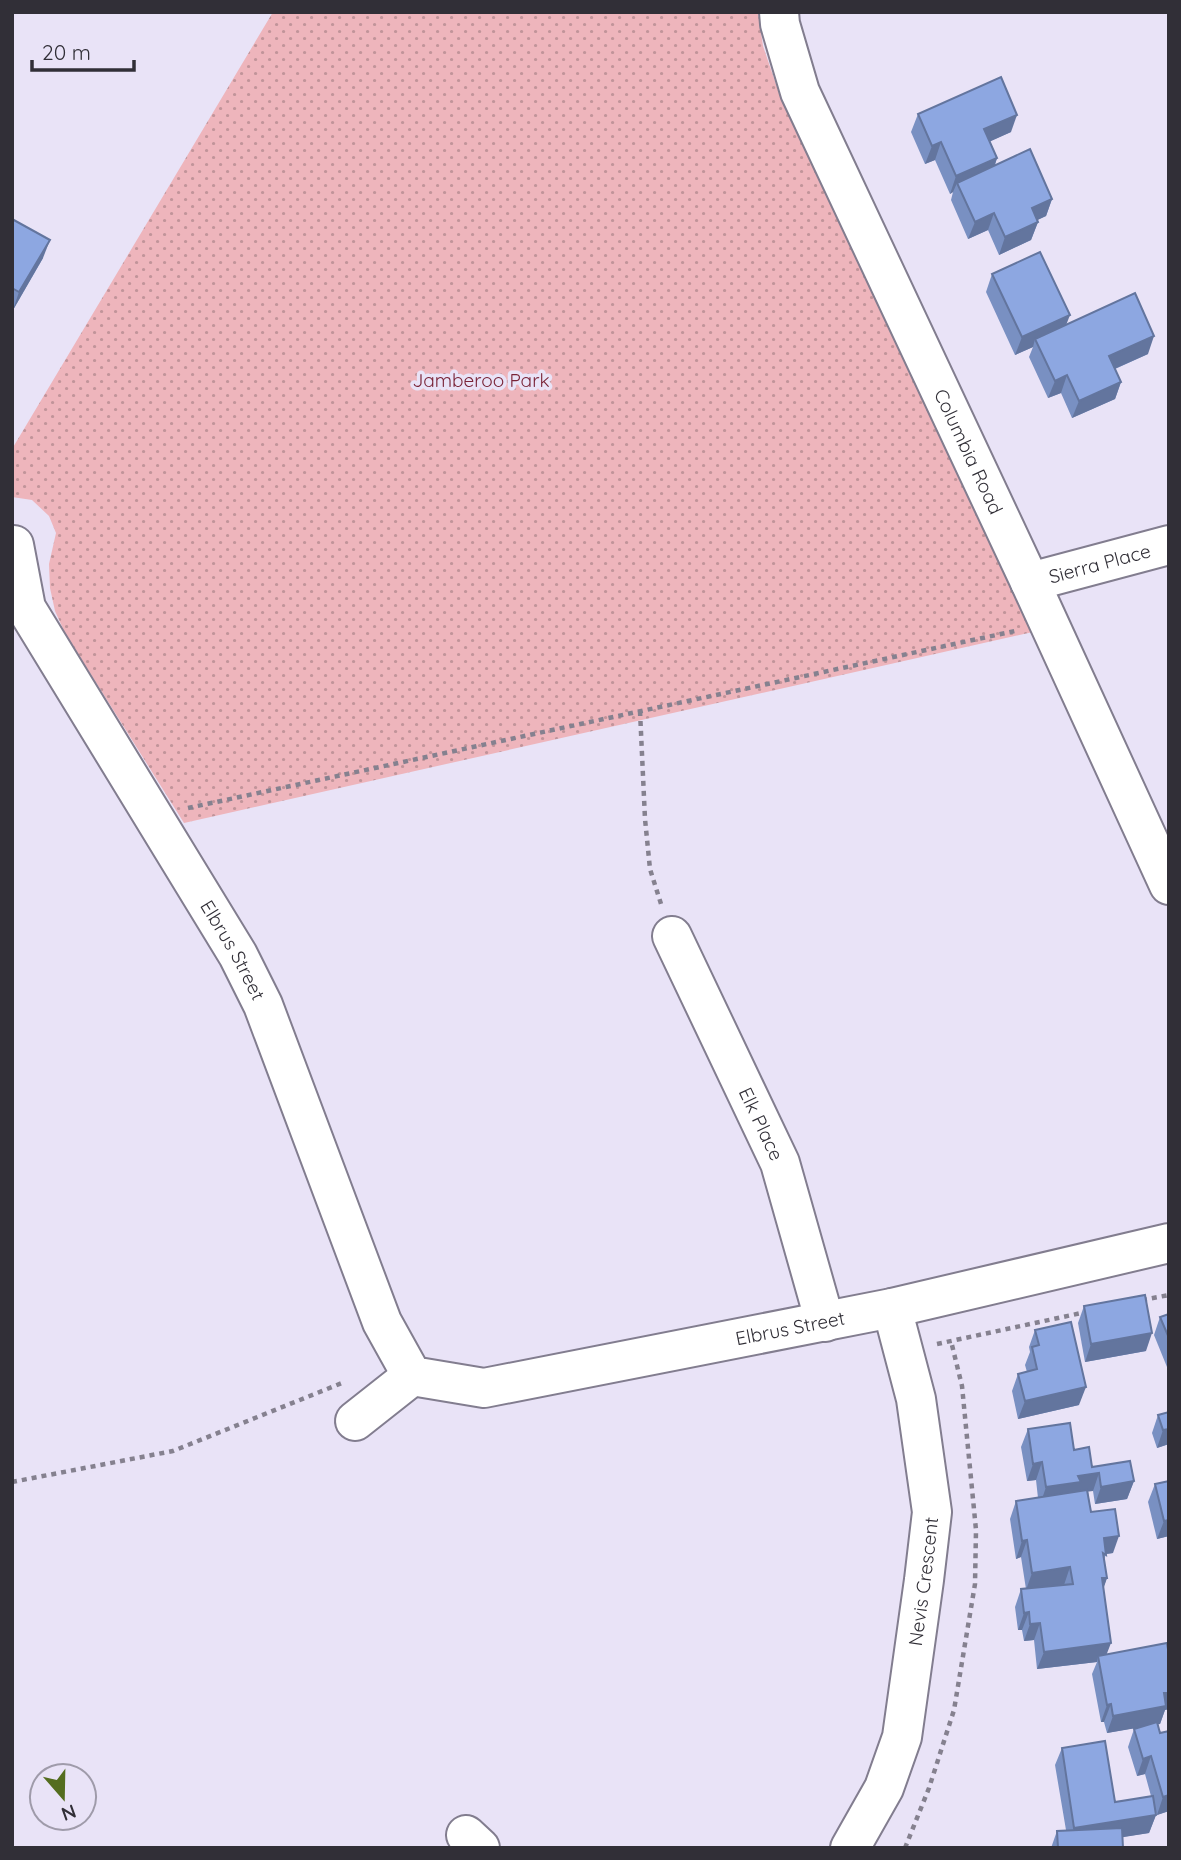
<svg xmlns="http://www.w3.org/2000/svg" width="1181" height="1860" font-family="Quicksand,sans-serif">
<defs>
<pattern id="park-dots" width="8" height="8" patternUnits="userSpaceOnUse" patternTransform="scale(1.75)"><rect width="8" height="8" fill="#eeb5bc"/><path d="M2 2h.1M6 6h.1" fill="none" stroke="#c1949a" stroke-width="1.8" stroke-linecap="round"/></pattern>
</defs>
<rect width="100%" height="100%" fill="#e9e3f7"/>
<polygon fill="url(#park-dots)" points="273,12 758,12 763,46 780,96 1033,632 184,823 65,633 55,611 50,588 49,564 56,533 49,516 32,500 12,497 12,449"/>
<g fill="none" stroke-linecap="round" stroke-linejoin="round">
<g stroke="#827d8f" stroke-width="42">
<g id="minor">
<path id="s1" d="M779,12L780,24L800,92L1030,582L1169,885"/>
<path id="s2" d="M14,545L26,608L238,955L263,1005L382,1322L412,1376L484,1388L892,1308L1169,1243"/>
<path id="s3" d="M1030,582L1169,545"/>
<path id="s4" d="M672,936L780,1163L825,1322"/>
<polyline points="355,1421 412,1376"/>
<polyline points="466,1835 480,1848"/>
<path id="s5" d="M850,1848L884,1788L902,1737L924,1580L932,1512L916,1399L892,1308"/>
</g>
</g>
<g stroke="#85818f" stroke-width="4.5" stroke-dasharray="5 5" stroke-linecap="butt">
<polyline points="640,711 645,819 650,869 661,904"/>
<polyline points="188,808 1015,631"/>
<polyline points="1142,1300 1169,1295"/>
<polyline points="937,1344 1086,1312"/>
<polyline points="12,1482 173,1451 342,1383"/>
<polyline points="905,1848 929,1788 954,1710 975,1584 976,1530 962,1386 951,1341"/>
</g>
<use href="#minor" stroke="#fff" stroke-width="38"/>
</g>
<g fill="#7990c2">
<polygon points="918,114 1011,132 990,141 997,158 995,165 1052,199 1046,216 1037,220 1038,222 1031,240 999,255 988,230 968,239 951,200 953,192 950,194 935,160 925,164 911,132"/>
<polygon points="12,219 43,258 13,310 12,309"/>
<polygon points="992,274 1066,325 1148,354 1115,369 1121,382 1115,399 1072,418 1061,393 1048,398 1029,357 1033,347 1015,355 986,292"/>
<polygon points="1084,1306 1146,1351 1085,1362 1078,1323"/>
<polygon points="1169,1314 1169,1372 1154,1335 1160,1317"/>
<polygon points="1035,1330 1079,1405 1018,1419 1012,1391 1018,1374 1027,1372 1025,1365 1030,1352 1029,1347"/>
<polygon points="1169,1412 1169,1444 1157,1448 1152,1433 1158,1415"/>
<polygon points="1028,1429 1074,1450 1092,1467 1134,1481 1127,1499 1095,1504 1093,1491 1088,1491 1091,1512 1113,1553 1106,1554 1104,1560 1107,1578 1103,1588 1106,1655 1169,1655 1169,1709 1165,1710 1160,1724 1158,1724 1160,1733 1169,1731 1169,1811 1157,1815 1154,1807 1156,1815 1149,1833 1122,1837 1123,1848 1051,1848 1057,1831 1066,1830 1055,1765 1062,1748 1115,1802 1151,1796 1145,1774 1137,1776 1128,1747 1134,1729 1140,1727 1107,1733 1104,1722 1101,1722 1092,1674 1097,1662 1037,1669 1034,1640 1024,1641 1022,1630 1018,1630 1015,1607 1021,1589 1026,1589 1021,1557 1016,1559 1010,1519 1016,1501 1038,1498 1036,1480 1027,1481 1021,1447"/>
<polygon points="1155,1484 1169,1536 1157,1539 1148,1502"/>
</g>
<g fill="#63759e">
<polygon points="1017,115 1011,132 978,147 984,129"/>
<polygon points="941,142 935,160 925,164 932,146"/>
<polygon points="997,158 991,176 957,183 953,192 950,194 956,176"/>
<polygon points="1052,199 1046,216 1025,226 1032,208"/>
<polygon points="994,213 988,230 968,239 975,222"/>
<polygon points="1038,222 1031,240 999,255 1005,237"/>
<polygon points="50,240 43,258 13,310 19,292"/>
<polygon points="1070,315 1063,333 1035,339 1033,347 1015,355 1022,337"/>
<polygon points="1154,336 1148,354 1103,374 1109,356"/>
<polygon points="1067,375 1061,393 1048,398 1055,381"/>
<polygon points="1121,382 1115,399 1072,418 1079,401"/>
<polygon points="1152,1333 1146,1351 1085,1362 1091,1344"/>
<polygon points="1086,1387 1079,1405 1018,1419 1025,1401"/>
<polygon points="1169,1429 1169,1444 1157,1448 1163,1430"/>
<polygon points="1042,1462 1036,1480 1027,1481 1033,1464"/>
<polygon points="1099,1473 1093,1491 1077,1493 1040,1505 1046,1487 1078,1476"/>
<polygon points="1134,1481 1127,1499 1095,1504 1101,1487"/>
<polygon points="1169,1520 1169,1536 1157,1539 1164,1521"/>
<polygon points="1119,1536 1113,1553 1106,1554 1104,1538"/>
<polygon points="1027,1540 1021,1557 1016,1559 1022,1541"/>
<polygon points="1070,1567 1064,1585 1026,1590 1032,1573"/>
<polygon points="1102,1578 1107,1578 1101,1596"/>
<polygon points="1029,1612 1022,1630 1018,1630 1024,1613"/>
<polygon points="1040,1623 1034,1640 1024,1641 1030,1624"/>
<polygon points="1111,1643 1104,1661 1098,1656 1097,1662 1037,1669 1044,1652"/>
<polygon points="1164,1693 1169,1693 1169,1709 1165,1710 1160,1724 1107,1733 1113,1716"/>
<polygon points="1111,1704 1104,1722 1101,1722 1107,1705"/>
<polygon points="1151,1756 1145,1774 1137,1776 1143,1759"/>
<polygon points="1169,1795 1169,1811 1157,1815 1163,1797"/>
<polygon points="1156,1815 1149,1833 1068,1846 1074,1828"/>
</g>
<g fill="#8da7e1" stroke="#63759e" stroke-width="2">
<polygon points="1001,77 1017,115 984,129 997,158 956,176 941,142 932,146 918,114"/>
<polygon points="1030,149 1052,199 1032,208 1038,222 1005,237 994,213 975,222 957,183"/>
<polygon points="12,219 50,240 19,292 12,288"/>
<polygon points="1040,252 1070,315 1022,337 992,274"/>
<polygon points="1135,293 1154,336 1109,356 1121,382 1079,401 1067,375 1055,381 1035,339"/>
<polygon points="1145,1295 1152,1333 1091,1344 1084,1306"/>
<polygon points="1169,1314 1169,1338 1160,1317"/>
<polygon points="1071,1322 1086,1387 1025,1401 1018,1374 1037,1369 1032,1347 1039,1345 1035,1330"/>
<polygon points="1169,1412 1169,1429 1163,1430 1158,1415"/>
<polygon points="1070,1423 1074,1450 1089,1447 1092,1467 1130,1461 1134,1481 1101,1487 1099,1473 1078,1476 1081,1482 1046,1487 1042,1462 1033,1464 1028,1429"/>
<polygon points="1169,1481 1169,1520 1164,1521 1155,1484"/>
<polygon points="1087,1490 1091,1512 1115,1509 1119,1536 1104,1538 1106,1555 1103,1553 1107,1578 1102,1578 1111,1643 1044,1652 1040,1623 1030,1624 1029,1612 1024,1613 1021,1589 1073,1584 1070,1567 1032,1573 1027,1540 1022,1541 1016,1501"/>
<polygon points="1167,1643 1169,1655 1169,1693 1164,1693 1166,1706 1113,1716 1111,1704 1107,1705 1098,1656"/>
<polygon points="1157,1722 1160,1733 1169,1731 1169,1795 1163,1797 1151,1756 1143,1759 1134,1729"/>
<polygon points="1105,1741 1115,1802 1153,1796 1156,1815 1074,1828 1062,1748"/>
<polygon points="1122,1828 1123,1848 1058,1848 1057,1831"/>
</g>
<g text-anchor="middle" stroke-width="7" stroke-linejoin="round" paint-order="stroke">
<g font-size="19" fill="#792337" stroke="#e9e3f7">
<text x="481" y="387">Jamberoo Park</text>
</g>
<g font-size="19" fill="#312f37" stroke="#e9e3f7">
<text dy="7" stroke="none"><textPath href="#s1" startOffset="480">Columbia Road</textPath></text>
<text dy="7" stroke="none"><textPath href="#s3" startOffset="72">Sierra Place</textPath></text>
<text dy="7" stroke="none"><textPath href="#s2" startOffset="464">Elbrus Street</textPath></text>
<text dy="7" stroke="none"><textPath href="#s4" startOffset="208">Elk Place</textPath></text>
<text dy="7" stroke="none"><textPath href="#s2" startOffset="1312">Elbrus Street</textPath></text>
<text dy="7" stroke="none"><textPath href="#s5" startOffset="280">Nevis Crescent</textPath></text>
</g>
</g>
<rect width="1181" height="1860" fill="none" stroke="#312f37" stroke-width="28"/>
<g transform="translate(63 1797) rotate(160)"><circle r="33" fill="#e9e3f7" stroke="#9f9baa" stroke-width="2"/>
<path d="M0-5L12 26L0 18L-12 26Z" fill="#546d1f"/>
<text y="-10" font-size="19" font-weight="bold" text-anchor="middle" fill="#312f37">N</text>
</g>
<path d="M32 60v10h102v-10" fill="none" stroke="#312f37" stroke-width="3.5"/>
<text x="42" y="60" font-size="21" fill="#312f37" stroke="#e9e3f7" stroke-width="5" paint-order="stroke">20 m</text>
</svg>
